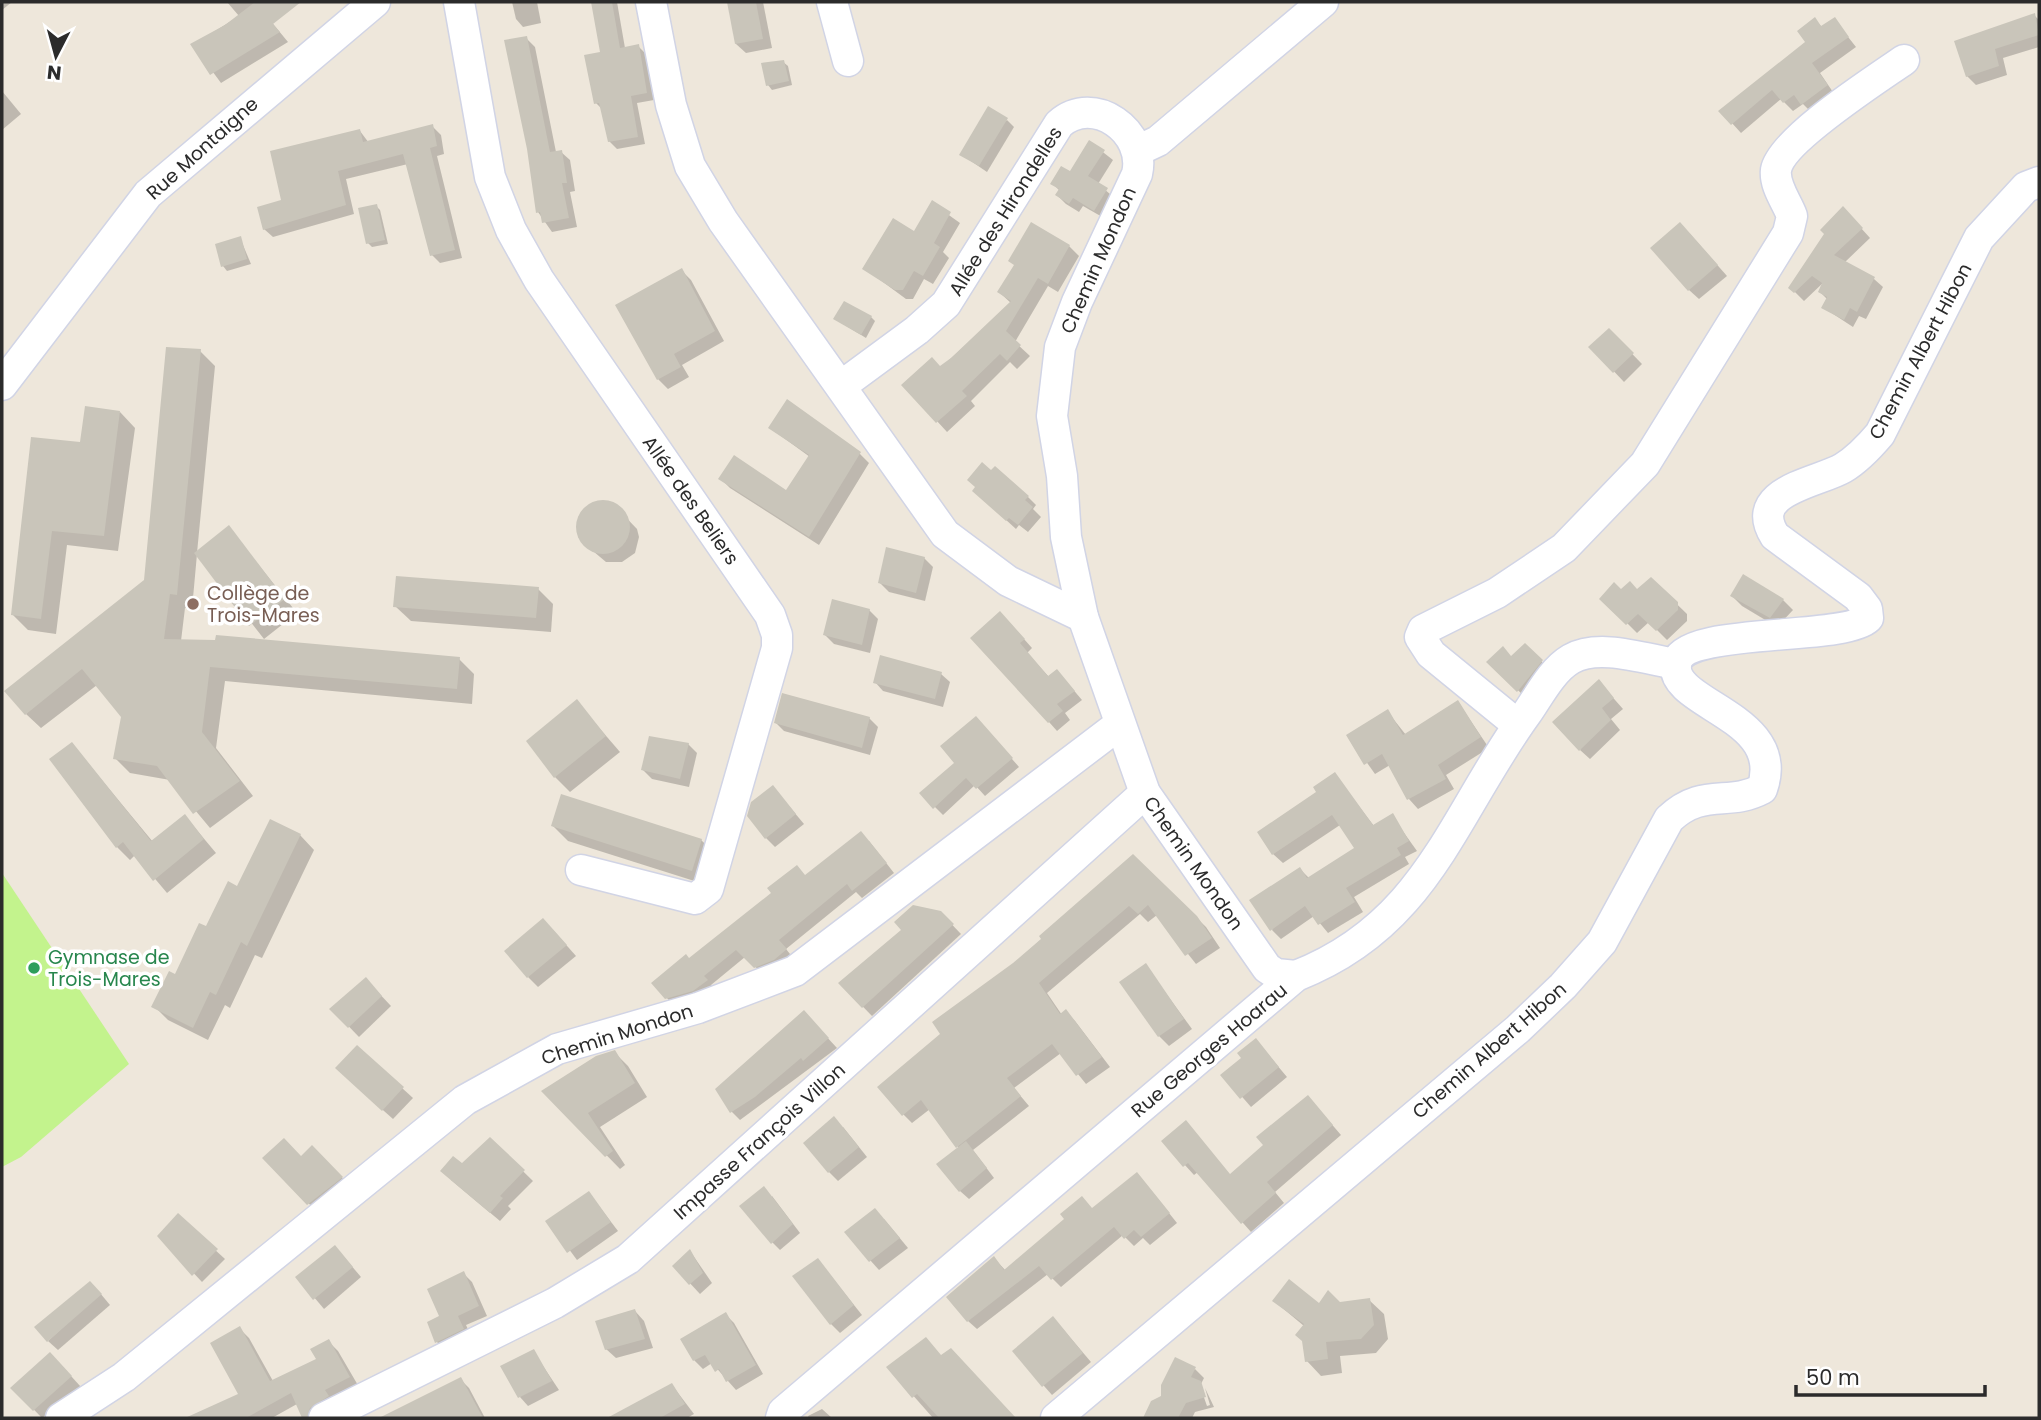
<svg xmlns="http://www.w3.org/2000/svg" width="2041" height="1420" font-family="Poppins,sans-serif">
<rect width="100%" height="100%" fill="#eee7db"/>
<polygon fill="#c3f38d" points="2,873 129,1064 21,1157 2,1167"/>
<g fill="#0003">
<polygon points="2,2 12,2 2,10"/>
<polygon points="227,2 255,2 288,42 221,83 193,45 239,16"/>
<polygon points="512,2 537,2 541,23 523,27 516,19"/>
<polygon points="592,2 617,2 625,48 638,46 645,53 654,100 637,103 645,144 617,149 609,141 602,109 596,103 602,53"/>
<polygon points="729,2 763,2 772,48 746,53 736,44"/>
<polygon points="2034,15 2039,20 2039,47 2003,58 2007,75 1976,85 1967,76 1956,42"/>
<polygon points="1834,19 1856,47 1820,73 1835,95 1811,112 1803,104 1793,111 1781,99 1741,133 1721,111 1807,43 1815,20 1822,27"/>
<polygon points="526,38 535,47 556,152 561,152 570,160 575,191 570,192 577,227 552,232 538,212"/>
<polygon points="783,62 788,66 792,85 772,90 768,85"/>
<polygon points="2,91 21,114 2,130"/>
<polygon points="1007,120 1014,127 987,172 962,155"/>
<polygon points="432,126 441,135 444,154 437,156 462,258 440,263 432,255 408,164 346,179 354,214 273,237 264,229 283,202 360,131 369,143"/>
<polygon points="1090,142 1113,160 1098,184 1116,199 1104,218 1083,206 1079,212 1066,204 1057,195 1060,191 1053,184 1071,173"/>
<polygon points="932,203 960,223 943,252 949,258 933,284 924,279 913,299 906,299 864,268 915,233"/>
<polygon points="376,206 380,210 388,244 372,247 368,243"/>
<polygon points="1851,217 1870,238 1844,263 1874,279 1883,287 1866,319 1859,316 1853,327 1824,308 1828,300 1820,292 1825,281 1804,301 1790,287"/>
<polygon points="1690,234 1727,276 1699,299 1689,290"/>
<polygon points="240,238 251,264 227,271 223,266 217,246"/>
<polygon points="1069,246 1079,256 1058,292 1048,286 1015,342 1030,356 1017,369 1010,362 971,401 975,406 947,432 904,385 940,368 1012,304 999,292"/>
<polygon points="681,270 691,280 724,341 682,365 689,377 668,389 658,379"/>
<polygon points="871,317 875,321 866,338 835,319"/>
<polygon points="1609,330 1642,364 1624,382 1591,347"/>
<polygon points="200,351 215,366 197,553 229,528 297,613 264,639 197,554 192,609 185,608 181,641 459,659 474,674 472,704 225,681 216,748 253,796 210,828 170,780 130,773 115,758 123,717 97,685 41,728 26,714 145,581"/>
<polygon points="120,412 135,428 118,551 67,545 56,634 28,630 13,615 81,444"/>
<polygon points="770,428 860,454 869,463 819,545 730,488 721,479 787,492 810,457"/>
<polygon points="1028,497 1036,505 1033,509 1041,517 1028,532 1019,525 1016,529 983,499"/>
<polygon points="608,503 615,506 637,529 639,537 635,553 622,562 606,562 581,541 578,524 580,517 592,505"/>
<polygon points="924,558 933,567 925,601 889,592 880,583"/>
<polygon points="1651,579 1687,614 1687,621 1667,640 1649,622 1637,633 1602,598 1621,592 1637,591"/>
<polygon points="538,589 553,604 551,632 411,621 395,606"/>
<polygon points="1732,596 1783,600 1793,610 1777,627 1742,606"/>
<polygon points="869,610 878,619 870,653 834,644 825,635"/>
<polygon points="1009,622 1032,648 1027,653 1049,677 1065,680 1082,700 1065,713 1070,720 1057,731 1049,722"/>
<polygon points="1525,645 1551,671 1528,700 1489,662 1512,658"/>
<polygon points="941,674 950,682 943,707 883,691 875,682"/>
<polygon points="1608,692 1623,709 1611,719 1620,730 1590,759 1580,750"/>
<polygon points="576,701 620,752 570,792 555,777"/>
<polygon points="1458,702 1489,748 1446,775 1454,789 1418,809 1409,799 1390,765 1375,774 1348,736 1387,711 1406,735"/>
<polygon points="869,718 878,727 870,755 784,731 776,723"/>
<polygon points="984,727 1019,767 985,796 975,785 943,815 921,793 956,763"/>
<polygon points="72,744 153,842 185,816 216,853 167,893 135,855 130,860 117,847"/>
<polygon points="688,744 697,753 689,787 652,779 643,770"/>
<polygon points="1335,775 1374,826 1392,816 1417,851 1405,857 1409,864 1354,897 1363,912 1328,933 1314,916 1281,939 1272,930 1300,869 1309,878 1357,849 1340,825 1283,863 1273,854"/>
<polygon points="773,787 804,824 775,847 766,838"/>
<polygon points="553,826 701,840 717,855 707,885 568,841"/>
<polygon points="300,835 314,850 262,958 255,955 230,1008 225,1005 208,1040 168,1020 154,1006 238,888"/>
<polygon points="869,841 894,873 862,898 856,892 786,949 794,959 764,975 745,957 711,985 714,989 675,1007 667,998 690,960 774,893"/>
<polygon points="1133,856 1206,927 1220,948 1196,964 1157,915 1148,922 1140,914 1047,993 1062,1015 1066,1012 1075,1021 1110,1067 1086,1084 1061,1053 1014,1088 1029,1106 973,1150 994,1178 969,1199 960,1191 959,1148 930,1109 912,1123 903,1114 943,1034 1014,964"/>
<polygon points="940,912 961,934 872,1016 840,983"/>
<polygon points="553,930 576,956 538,987 528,977"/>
<polygon points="1146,966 1192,1029 1169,1046 1159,1036"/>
<polygon points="375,989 391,1006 359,1037 332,1009"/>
<polygon points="813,1022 837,1048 740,1120 731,1111"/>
<polygon points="1256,1040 1287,1077 1251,1107 1223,1075 1244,1058"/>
<polygon points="357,1047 413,1098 393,1119 347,1078"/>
<polygon points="614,1052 628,1066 647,1097 600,1127 625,1165 620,1169 544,1091"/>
<polygon points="1316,1106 1341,1135 1275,1192 1284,1203 1251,1232 1198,1172 1194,1175 1163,1141 1231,1176"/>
<polygon points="843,1127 867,1157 838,1181 829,1172"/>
<polygon points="490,1139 533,1181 508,1206 511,1209 500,1221 451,1180"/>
<polygon points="312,1147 351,1187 319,1214 265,1158 301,1158"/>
<polygon points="1145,1183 1177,1223 1150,1245 1143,1238 1134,1246 1123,1235 1061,1287 1048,1274 977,1329 968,1321 994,1258 1006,1271 1093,1210"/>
<polygon points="589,1193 618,1231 577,1260 548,1221"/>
<polygon points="772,1196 800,1233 780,1250 772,1242"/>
<polygon points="178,1216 225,1259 202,1282 159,1236"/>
<polygon points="884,1219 908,1248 879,1270 870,1260"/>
<polygon points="690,1251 712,1283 700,1294 674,1266"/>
<polygon points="344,1257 361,1277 324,1309 297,1277"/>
<polygon points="818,1260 862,1315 840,1333 831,1324"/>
<polygon points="463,1273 472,1282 487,1316 466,1325 472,1338 446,1351 437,1342 441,1316"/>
<polygon points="100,1293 110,1305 58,1350 48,1341"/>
<polygon points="1369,1300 1384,1314 1388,1339 1376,1353 1340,1356 1342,1373 1321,1376 1307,1361 1304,1326 1274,1301 1320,1305"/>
<polygon points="635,1311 644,1321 653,1348 616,1358 606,1349"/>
<polygon points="726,1315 734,1323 763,1374 736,1390 712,1363 703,1369 694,1360"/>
<polygon points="239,1328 249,1338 273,1381 318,1360 328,1341 338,1351 359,1387 319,1418 305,1418 297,1404 272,1418 192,1418 241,1395"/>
<polygon points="1062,1328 1091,1362 1052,1395 1014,1352"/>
<polygon points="533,1351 559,1390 528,1406 520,1397"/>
<polygon points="942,1357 960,1359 1014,1418 933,1418 888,1367"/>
<polygon points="60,1364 81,1387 42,1418 13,1388"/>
<polygon points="1195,1369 1204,1378 1200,1386 1207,1406 1210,1405 1205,1388 1214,1407 1195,1412 1192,1418 1147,1418 1163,1397"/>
<polygon points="461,1380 469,1388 485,1418 382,1418"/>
<polygon points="672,1385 694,1414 687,1418 637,1418 630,1408"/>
<polygon points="822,1409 832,1418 809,1418 808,1416"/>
</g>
<g fill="#c9c5ba">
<polygon points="255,2 301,2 273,24 280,32 210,75 190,44 225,25"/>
<polygon points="591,2 612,2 620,48 639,44 647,93 631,96 638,137 608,142 599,103 594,104 584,55 600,52"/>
<polygon points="727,2 756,2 763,39 735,44"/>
<polygon points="2035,13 2039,35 1995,49 1999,66 1966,77 1954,41"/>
<polygon points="1815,17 1821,26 1835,17 1849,37 1812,63 1828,85 1801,105 1794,95 1783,103 1772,90 1731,125 1718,111 1805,42 1797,31"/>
<polygon points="527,36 550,152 562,150 567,183 562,183 569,218 542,223 540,212 536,213 527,149 504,40"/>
<polygon points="784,60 789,81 766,86 761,63"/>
<polygon points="988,106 1008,118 979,166 959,155"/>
<polygon points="433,124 437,146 430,148 455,250 430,256 403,154 338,171 346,205 263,230 257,207 281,200 270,151 360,129 363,142"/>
<polygon points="1089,140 1105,150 1088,176 1108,188 1094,211 1073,198 1069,204 1055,195 1059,189 1050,184 1061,166 1070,171"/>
<polygon points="932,200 951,212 934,243 940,247 923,276 914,271 903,290 895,290 862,269 893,218 914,231"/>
<polygon points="377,204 385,240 366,244 358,208"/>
<polygon points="1843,206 1863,228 1834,255 1875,277 1857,312 1850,308 1844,320 1821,308 1827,297 1818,292 1822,283 1812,276 1794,293 1788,288 1824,234 1820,230"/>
<polygon points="1031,222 1070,245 1048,284 1038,278 1006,331 1021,345 1007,361 1000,354 962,391 967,396 936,423 901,385 932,357 940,366 951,358 1011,301 997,292 1014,265 1008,261"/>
<polygon points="1680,222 1718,265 1688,291 1650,248"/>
<polygon points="241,236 247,259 221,267 215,244"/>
<polygon points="682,268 715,331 674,354 681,367 657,380 615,305"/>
<polygon points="844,301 872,316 861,335 833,319"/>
<polygon points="1609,328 1634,353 1613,373 1588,347"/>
<polygon points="166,347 201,349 177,595 170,594 164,639 215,640 216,635 460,657 457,689 210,667 202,732 240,781 193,814 157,766 113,759 121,717 82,669 25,715 4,691 144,580"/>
<polygon points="787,399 861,452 809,537 718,479 734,455 786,490 809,455 768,428"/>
<polygon points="85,406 120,411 104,536 52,531 41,619 11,615 31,437 80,442"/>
<polygon points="982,462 991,470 995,466 1029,496 1025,500 1033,507 1018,525 1009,518 1006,521 972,491 975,487 967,480"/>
<circle cx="603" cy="527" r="27"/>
<polygon points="229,525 285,599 249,626 194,553"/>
<polygon points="886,547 925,557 916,593 878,583"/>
<polygon points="1743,574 1784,599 1770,618 1730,596"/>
<polygon points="396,576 539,587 536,618 393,607"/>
<polygon points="1651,577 1678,602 1678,610 1656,631 1638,614 1626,625 1599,599 1614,582 1621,589 1630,581 1637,589"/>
<polygon points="832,599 870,609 862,645 823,635"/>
<polygon points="1000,611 1025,639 1020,643 1048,676 1057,669 1075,691 1057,704 1063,711 1048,723 970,638"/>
<polygon points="1525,643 1543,660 1517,692 1486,662 1503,646 1511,656"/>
<polygon points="880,655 942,672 935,699 873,683"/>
<polygon points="1599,679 1614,698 1602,708 1611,720 1579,751 1552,722"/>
<polygon points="782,693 870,717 862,748 774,723"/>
<polygon points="577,699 606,736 554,778 526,741"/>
<polygon points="1458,700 1481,737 1438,765 1446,779 1407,800 1382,754 1364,765 1346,735 1388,709 1403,735"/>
<polygon points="976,716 1013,758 976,789 966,778 933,809 919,793 954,763 940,746"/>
<polygon points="649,736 689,743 680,779 641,770"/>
<polygon points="72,742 151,841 185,814 204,839 153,881 123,842 116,848 49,759"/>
<polygon points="1335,772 1373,825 1393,813 1409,841 1397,848 1401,855 1346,888 1355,902 1318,925 1305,906 1270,931 1249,900 1300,867 1307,878 1354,848 1332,815 1272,855 1257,832 1316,792 1313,787"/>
<polygon points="773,785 796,814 765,839 747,816 751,802"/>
<polygon points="561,794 702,839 692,871 551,826"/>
<polygon points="270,819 301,834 247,946 241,942 216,995 210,992 193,1028 151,1007 169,971 175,974 199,923 206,926 228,881 237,886"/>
<polygon points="861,831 887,863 852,891 847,884 779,940 787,949 774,960 754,968 736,950 704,976 708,980 693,991 665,999 651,983 686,954 689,958 771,893 767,888 797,865 805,875"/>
<polygon points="1133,854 1197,916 1212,938 1185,956 1148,905 1138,914 1129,906 1039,983 1060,1014 1066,1009 1102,1057 1076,1076 1052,1044 1007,1078 1021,1096 956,1148 921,1100 902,1116 877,1087 940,1034 932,1022 1013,963 1041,939 1039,936"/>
<polygon points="913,905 941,911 954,924 862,1008 838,983 901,930 894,922"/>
<polygon points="543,918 567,945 527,978 504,951"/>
<polygon points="1146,963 1184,1019 1158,1037 1119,982"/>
<polygon points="366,977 382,996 348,1028 329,1009"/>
<polygon points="804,1010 829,1038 803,1061 801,1058 755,1097 730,1113 715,1089"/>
<polygon points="1256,1038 1279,1067 1240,1099 1220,1075 1241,1058 1237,1053"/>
<polygon points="357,1045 404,1087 382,1111 335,1068"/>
<polygon points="615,1050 635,1083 588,1113 613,1151 605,1157 541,1091 596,1056"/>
<polygon points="1308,1095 1333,1125 1267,1182 1276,1193 1241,1224 1188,1163 1183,1167 1161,1141 1186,1120 1230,1174 1263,1145 1256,1137"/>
<polygon points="834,1116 859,1147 828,1173 803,1143"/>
<polygon points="490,1137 525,1170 500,1196 503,1198 490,1213 440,1171 453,1156 462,1163"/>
<polygon points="284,1138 301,1156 312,1145 343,1177 307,1205 262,1158"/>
<polygon points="966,1141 987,1168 959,1192 936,1164"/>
<polygon points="1137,1172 1170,1213 1141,1237 1134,1230 1124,1239 1114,1227 1051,1280 1039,1266 967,1322 946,1297 994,1256 1004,1270 1064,1219 1060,1214 1082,1196 1092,1208"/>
<polygon points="764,1186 793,1224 771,1244 739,1206"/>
<polygon points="589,1191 611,1222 567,1253 545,1221"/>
<polygon points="875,1208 900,1238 869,1262 844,1232"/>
<polygon points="178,1213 218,1249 192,1276 157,1236"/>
<polygon points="335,1245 353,1267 313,1300 295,1277"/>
<polygon points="690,1249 703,1273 689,1285 672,1266"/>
<polygon points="818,1258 854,1305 830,1325 792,1276"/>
<polygon points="464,1271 479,1306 458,1316 464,1329 435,1343 427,1322 439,1316 427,1289"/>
<polygon points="1289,1279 1319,1303 1328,1290 1340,1302 1370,1298 1374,1325 1361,1339 1326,1342 1328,1359 1305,1362 1302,1341 1295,1335 1304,1324 1272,1301"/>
<polygon points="90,1281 102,1294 47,1342 34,1327"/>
<polygon points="635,1309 645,1339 605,1350 595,1321"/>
<polygon points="726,1312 756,1365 726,1382 719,1369 715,1372 705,1355 693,1361 680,1339"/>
<polygon points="1053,1316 1083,1353 1042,1387 1012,1351"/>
<polygon points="240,1326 270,1381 316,1359 310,1349 329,1339 350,1377 325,1390 329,1396 310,1408 307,1418 302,1418 291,1393 246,1418 185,1418 238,1394 210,1343"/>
<polygon points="926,1337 941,1355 951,1348 1016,1418 939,1418 917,1394 912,1398 886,1367"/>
<polygon points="534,1349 552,1381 518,1398 500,1366"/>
<polygon points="50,1352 72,1376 33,1411 10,1388"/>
<polygon points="1175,1357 1196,1367 1191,1377 1201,1381 1206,1397 1186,1403 1178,1418 1143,1418 1151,1401 1161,1396 1161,1385"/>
<polygon points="461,1377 483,1418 379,1418"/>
<polygon points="672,1383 685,1404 660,1418 607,1418"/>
</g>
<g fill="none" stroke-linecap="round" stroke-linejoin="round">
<g stroke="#d1d4e5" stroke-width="33">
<g id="minor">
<polyline points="459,2 490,177 511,230 539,280 770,615 777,635 777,648 708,889 695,899 581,870"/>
<polyline points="651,2 671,105 690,166 723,221 945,534 1008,581 1083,617"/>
<polyline points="832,2 848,61"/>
<polyline points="1139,150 1158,141 1323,2"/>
<polyline points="2,385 148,194 375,2"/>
<path d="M841,386L917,330L946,304L1059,124C1094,93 1147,132 1137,174L1077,302L1060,347L1052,416L1062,476L1066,537L1083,617L1145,793L1267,968L1276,974L1296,976"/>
<path d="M1518,725L1431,654L1420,637L1423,630L1497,593L1564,548L1645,464L1788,233L1792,216C1787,202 1774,186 1776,170C1781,140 1877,79 1904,60"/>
<polyline points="61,1418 124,1377 465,1100 557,1049 698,1008 795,971 1120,724"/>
<polyline points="324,1418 555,1303 628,1259 1145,793"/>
<path d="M781,1418L783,1412L1296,976C1427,925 1452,816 1527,713C1539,696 1552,670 1571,659C1599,643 1645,659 1676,664"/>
<path d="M1056,1418L1518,1029L1563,986L1602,942L1669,819C1703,787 1728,807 1762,789C1788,716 1669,705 1676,664C1682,626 1843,642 1868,618L1867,609L1858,597L1775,536C1746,491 1817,483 1843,468C1858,459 1869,447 1880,434L1979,238L2026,187L2039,182"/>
</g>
</g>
<use href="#minor" stroke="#fff" stroke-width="30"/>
</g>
<circle fill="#8d6e63" stroke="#fff" stroke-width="2.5" cx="193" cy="604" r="7"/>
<circle fill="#2e9e5b" stroke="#fff" stroke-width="2.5" cx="34" cy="968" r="7"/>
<g text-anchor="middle" stroke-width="7" stroke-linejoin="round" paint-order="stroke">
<g font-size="19" fill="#2b2b2b" stroke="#fff">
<text transform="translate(202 148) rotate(-42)" y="7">Rue Montaigne</text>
<text transform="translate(1005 211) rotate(-58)" y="7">Allée des Hirondelles</text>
<text transform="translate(1098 260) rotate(-66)" y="7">Chemin Mondon</text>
<text transform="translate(1920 351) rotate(-62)" y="7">Chemin Albert Hibon</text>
<text transform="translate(691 500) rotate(55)" y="7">Allée des Beliers</text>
<text transform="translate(1194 863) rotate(55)" y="7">Chemin Mondon</text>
<text transform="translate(617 1034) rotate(-18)" y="7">Chemin Mondon</text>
<text transform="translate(1209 1050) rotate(-40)" y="7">Rue Georges Hoarau</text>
<text transform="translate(1489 1050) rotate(-41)" y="7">Chemin Albert Hibon</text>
<text transform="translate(759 1141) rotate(-42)" y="7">Impasse François Villon</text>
</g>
<g font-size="19" fill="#785e54" stroke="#fff" text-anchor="start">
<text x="207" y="600">Collège de<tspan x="207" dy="22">Trois-Mares</tspan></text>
</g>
<g font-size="19" fill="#27864d" stroke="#fff" text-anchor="start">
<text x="48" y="964">Gymnase de<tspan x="48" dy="22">Trois-Mares</tspan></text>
</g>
</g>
<rect width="2041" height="1420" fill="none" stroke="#2b2b2b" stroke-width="7"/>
<g transform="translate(56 56) rotate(186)" stroke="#ffffff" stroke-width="5" paint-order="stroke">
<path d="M0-5L12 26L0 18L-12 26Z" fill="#2b2b2b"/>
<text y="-10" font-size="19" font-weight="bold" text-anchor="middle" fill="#2b2b2b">N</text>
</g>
<path d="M1796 1385v10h189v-10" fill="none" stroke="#2b2b2b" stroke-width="3.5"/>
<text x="1806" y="1385" font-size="21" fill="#2b2b2b" stroke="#ffffff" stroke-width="5" paint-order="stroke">50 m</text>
</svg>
